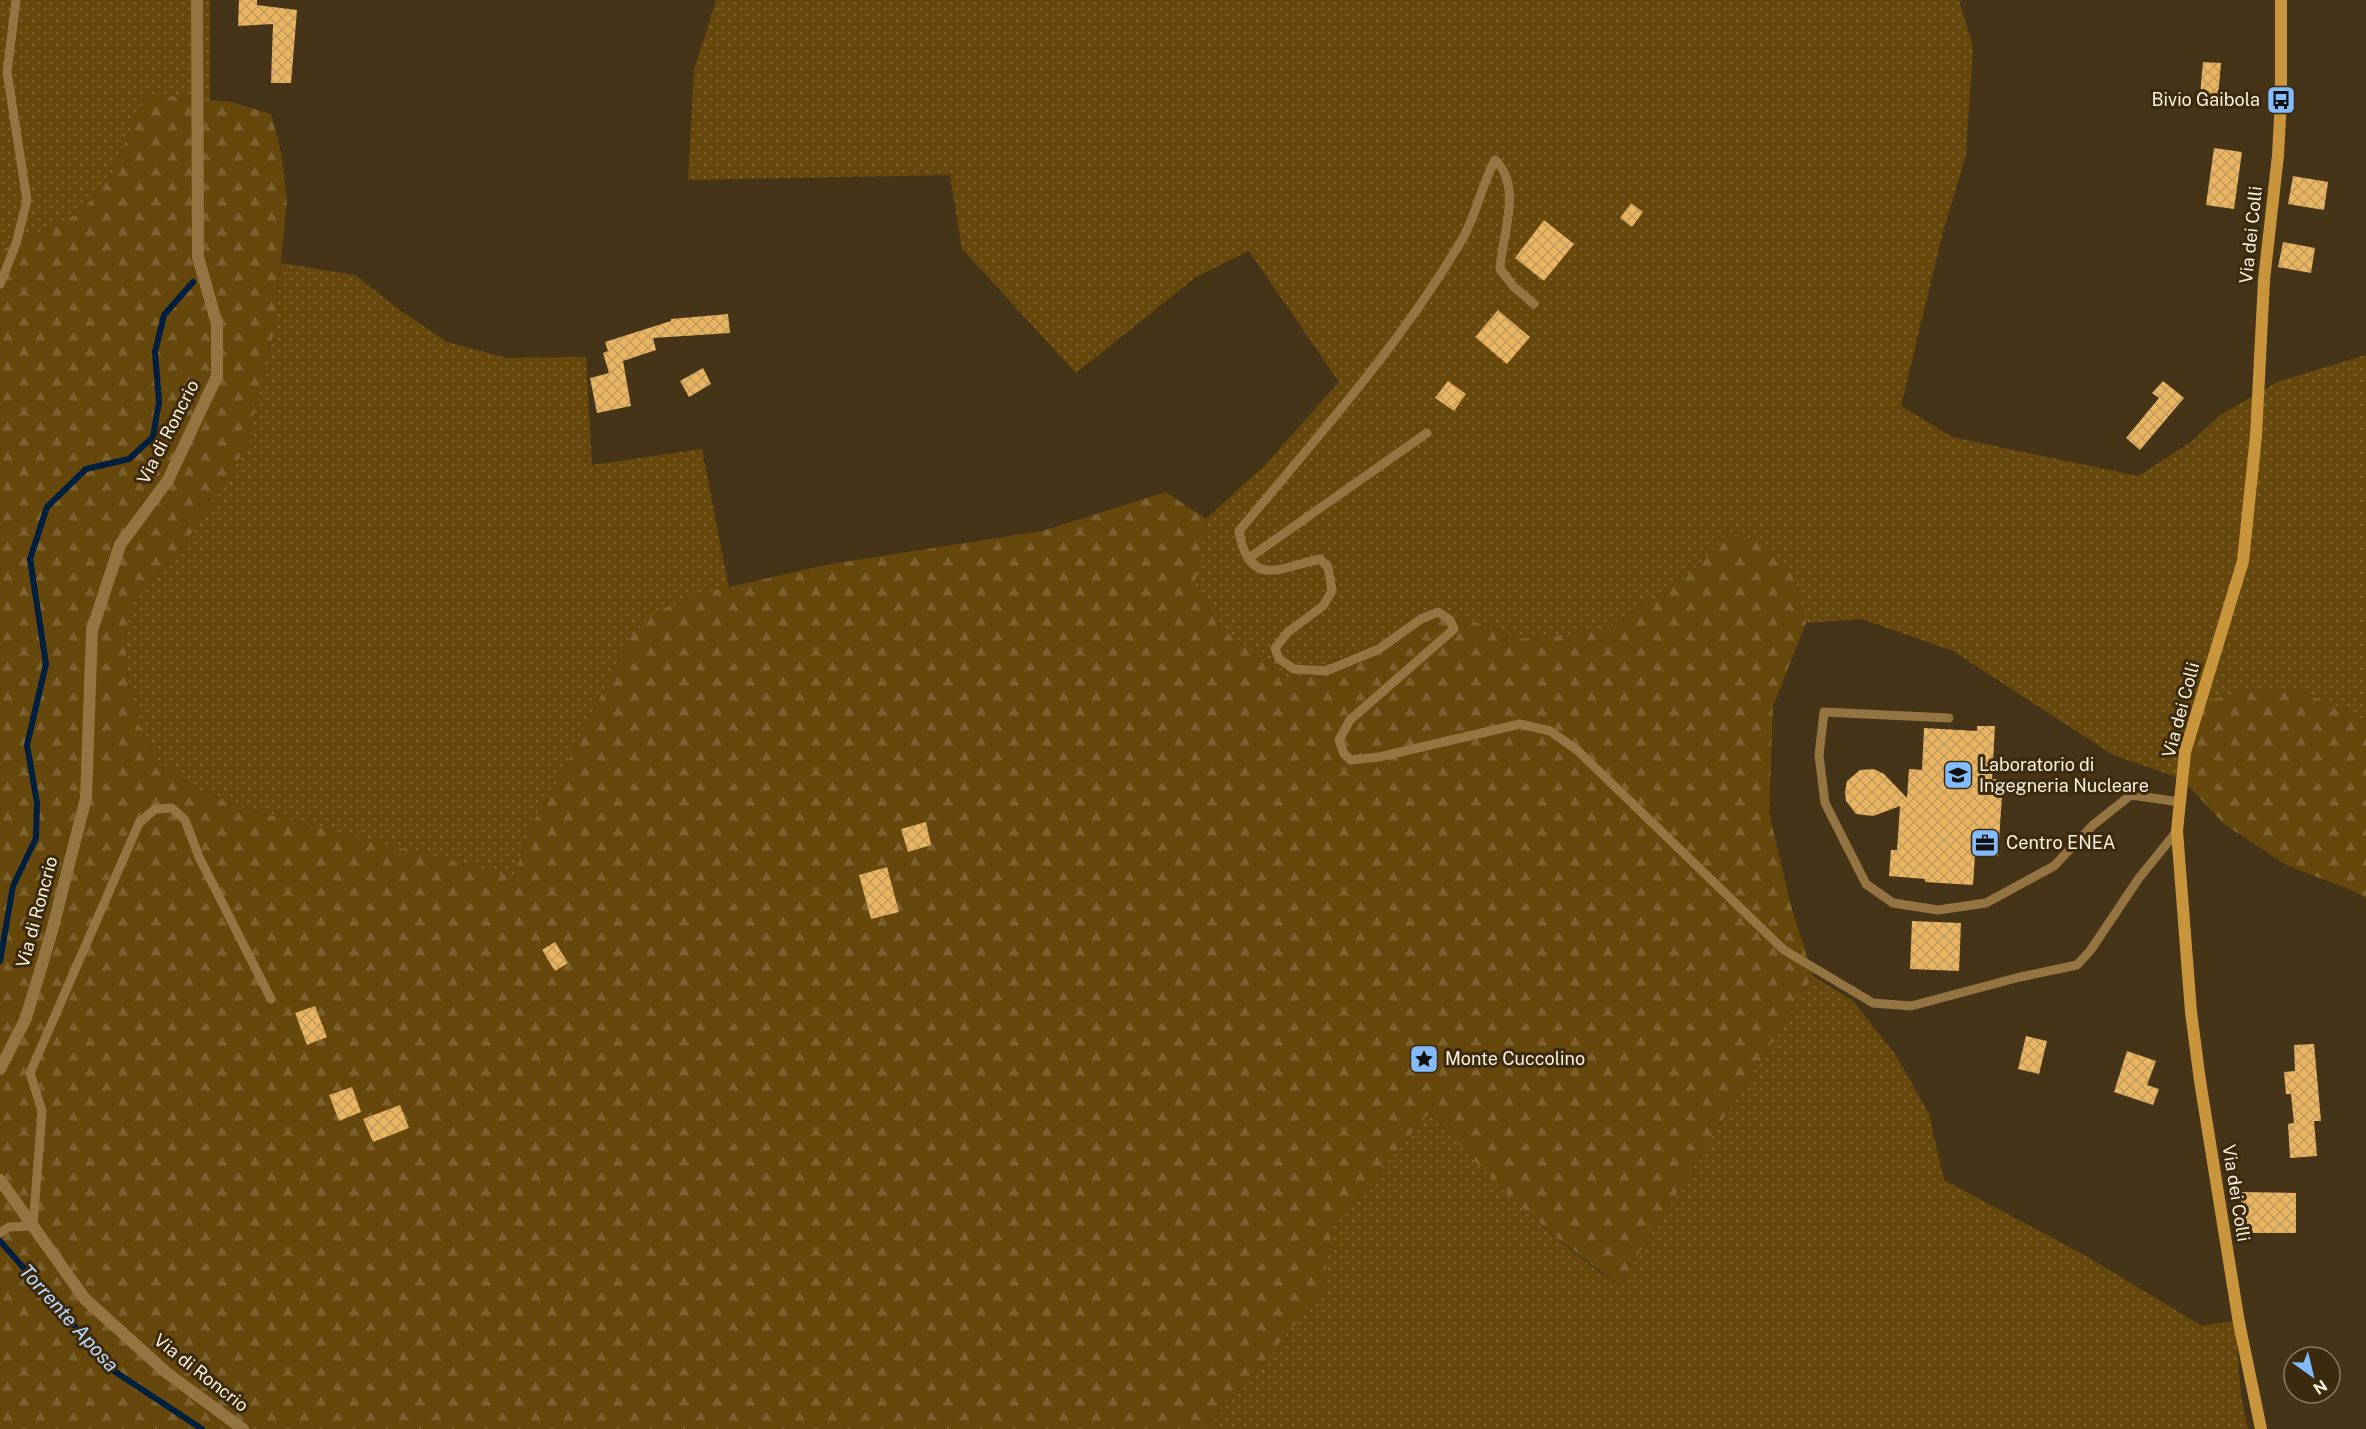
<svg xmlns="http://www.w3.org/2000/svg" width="2366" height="1429" font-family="'Public Sans',sans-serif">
<defs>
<pattern id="grass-dots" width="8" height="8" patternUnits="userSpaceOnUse" patternTransform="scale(1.5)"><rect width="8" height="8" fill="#66470c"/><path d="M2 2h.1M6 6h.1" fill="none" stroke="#7d622f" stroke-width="1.8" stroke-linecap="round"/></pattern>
<pattern id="forest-firs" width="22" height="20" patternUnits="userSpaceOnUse" patternTransform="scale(1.5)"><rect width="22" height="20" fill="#66470c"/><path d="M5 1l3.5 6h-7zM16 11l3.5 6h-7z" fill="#7d622f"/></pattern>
<pattern id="building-cross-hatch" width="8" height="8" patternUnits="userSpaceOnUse" patternTransform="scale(1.5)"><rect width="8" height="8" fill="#e9b563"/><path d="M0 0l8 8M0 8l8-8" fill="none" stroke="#c29a5b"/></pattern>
</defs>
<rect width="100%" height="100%" fill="#463418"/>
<g fill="url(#grass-dots)">
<polygon points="0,0 210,0 210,100 147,94 108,181 79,213 0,251"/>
<polygon points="716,0 1959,0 1973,47 1966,155 1943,232 1901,406 1952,437 2138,476 2192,441 2220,415 2279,381 2366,355 2366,720 2295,689 2182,779 2113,755 1953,651 1862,619 1806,623 1794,577 1730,532 1681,582 1603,630 1525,639 1449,613 1288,681 1227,632 1194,584 1206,519 1266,464 1339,382 1249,251 1196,277 1076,373 962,249 950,175 688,180 694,70"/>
<polygon points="281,263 355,275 400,310 447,342 507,358 586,357 592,465 702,449 729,589 689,596 630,638 561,776 535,819 513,878 247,809 191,786 156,759 139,725 128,679 125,631 135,598 190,536 248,445 258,390 273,336"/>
<path d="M1813,976L1853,1001L1895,1054L1929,1114L1944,1180L2086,1256L2202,1326L2235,1321L2241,1395L2248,1429H1207L1322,1292L1333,1225L1430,1112C1488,1175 1547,1238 1619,1285Z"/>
</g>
<g fill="url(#forest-firs)">
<polygon points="147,94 232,102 271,114 281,151 287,202 273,336 258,390 248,445 190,536 135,598 125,631 128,679 139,725 156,759 191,786 247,809 513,877 535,819 561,776 630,638 652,615 689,596 831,564 1042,531 1166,492 1206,519 1195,584 1227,632 1288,681 1449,613 1525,639 1603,630 1681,582 1730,532 1766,546 1794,577 1806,623 1773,706 1769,812 1790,902 1813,976 1619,1285 1557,1238 1501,1189 1430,1112 1333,1225 1322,1292 1207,1429 0,1429 0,251 79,213 108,181"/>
<polygon points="2246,689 2295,689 2366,720 2366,899 2356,892 2286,865 2224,824 2182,779 2205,702"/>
</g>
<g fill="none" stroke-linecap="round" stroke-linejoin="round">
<g stroke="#001e3d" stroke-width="6">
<polyline points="0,961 13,886 36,838 37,803 27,745 46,664 30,559 47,507 86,469 129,459 153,437 159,402 155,352 164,315 193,282"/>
<polyline points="0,1241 114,1371 202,1429"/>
</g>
</g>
<g fill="url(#building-cross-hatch)">
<polygon points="239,0 257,0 257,5 297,10 291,83 271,83 273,24 238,26"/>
<polygon points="2203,62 2221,63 2218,97 2200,95"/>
<polygon points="2214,148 2242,152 2234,209 2206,205"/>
<polygon points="2293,176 2328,182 2324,210 2288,204"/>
<polygon points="1631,203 1643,212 1632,227 1620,218"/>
<polygon points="1544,220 1574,244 1544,281 1515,258"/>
<polygon points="2283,242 2315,248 2311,273 2278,267"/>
<polygon points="1498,310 1530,337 1507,364 1475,337"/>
<polygon points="728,314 730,333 653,338 656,350 623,361 631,406 597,413 590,378 609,373 603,353 608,351 605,342 671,321 671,319"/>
<polygon points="703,368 711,384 689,397 680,381"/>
<polygon points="1448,381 1466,394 1454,411 1435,398"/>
<polygon points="2163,381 2184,398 2140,450 2126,438 2159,398 2152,393"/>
<polygon points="1977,726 1995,726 1992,779 2003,780 1998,856 1975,855 1973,885 1925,882 1925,879 1889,876 1891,850 1897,850 1900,806 1873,816 1856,814 1846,801 1845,792 1847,781 1860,770 1874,769 1884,774 1907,798 1909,769 1922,770 1924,728 1977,731"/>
<polygon points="926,822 931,845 908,852 901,829"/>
<polygon points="887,867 899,912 871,919 859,875"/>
<polygon points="1912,921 1961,923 1959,971 1910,969"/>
<polygon points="555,942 568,963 555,971 542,950"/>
<polygon points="315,1006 327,1037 307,1045 295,1013"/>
<polygon points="2026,1036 2047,1041 2039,1074 2018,1069"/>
<polygon points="2314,1044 2321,1121 2314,1121 2317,1156 2290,1158 2288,1124 2294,1123 2291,1094 2286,1094 2284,1072 2295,1071 2294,1045"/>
<polygon points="2127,1051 2156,1061 2147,1085 2159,1089 2153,1105 2114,1092"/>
<polygon points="352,1087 361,1112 339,1121 329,1095"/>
<polygon points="400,1105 409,1128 373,1142 363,1119"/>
<polygon points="2241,1192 2296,1193 2296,1233 2241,1233"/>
</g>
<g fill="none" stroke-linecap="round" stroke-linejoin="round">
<g stroke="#947441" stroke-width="9">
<polyline points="0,284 16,244 27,200 7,72 16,0"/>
<path d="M1534,304L1514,287L1500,269C1502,235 1523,186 1495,160C1482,184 1477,212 1464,236C1402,343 1318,436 1239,531C1249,589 1279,568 1320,559L1328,567L1332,591L1323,606L1288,632L1275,648L1279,659L1294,669L1326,671L1379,649L1421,619L1438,612L1450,620L1454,629L1350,720L1339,740L1344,754L1351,760L1379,757L1520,724L1550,731L1577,750L1784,950L1873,1003L1911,1006L2020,977L2077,965L2090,951L2139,878L2177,831"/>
<polyline points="1249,558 1427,433"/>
<polyline points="1949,718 1824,712 1819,755 1825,803 1866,884 1893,903 1938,910 1986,903 2054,866 2093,825 2131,795 2180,802"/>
<polyline points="0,1233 9,1227 33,1226 42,1111 30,1073 139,823 155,809 172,808 185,820 199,857 271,999"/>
</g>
<g stroke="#947441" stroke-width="12">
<polyline points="0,1069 26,1018 52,931 86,798 92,630 120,545 168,480 217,376 217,324 198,257 197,0"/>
<polyline points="0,1180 85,1299 167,1373 243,1429"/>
</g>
<polyline stroke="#c8953d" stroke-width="12" points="2261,1429 2239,1323 2200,1081 2191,1012 2177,831 2185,752 2243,561 2256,436 2264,280 2278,155 2281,100 2281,0"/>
</g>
<defs>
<g id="bus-square" transform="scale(1.5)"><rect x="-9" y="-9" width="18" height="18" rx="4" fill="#84bcfb" stroke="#3b2a0d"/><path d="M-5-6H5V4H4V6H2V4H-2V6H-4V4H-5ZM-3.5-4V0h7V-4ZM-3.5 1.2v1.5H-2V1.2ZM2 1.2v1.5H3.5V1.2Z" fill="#111"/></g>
<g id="university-square" transform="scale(1.5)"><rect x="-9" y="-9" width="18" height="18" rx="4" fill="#84bcfb" stroke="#3b2a0d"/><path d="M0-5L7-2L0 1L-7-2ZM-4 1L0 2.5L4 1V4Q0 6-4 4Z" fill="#111"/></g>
<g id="office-square" transform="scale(1.5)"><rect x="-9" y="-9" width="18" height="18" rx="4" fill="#84bcfb" stroke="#3b2a0d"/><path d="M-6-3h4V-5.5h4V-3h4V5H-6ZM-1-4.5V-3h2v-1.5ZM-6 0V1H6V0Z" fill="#111"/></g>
<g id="sight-square" transform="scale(1.5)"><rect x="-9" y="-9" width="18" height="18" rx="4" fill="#84bcfb" stroke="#3b2a0d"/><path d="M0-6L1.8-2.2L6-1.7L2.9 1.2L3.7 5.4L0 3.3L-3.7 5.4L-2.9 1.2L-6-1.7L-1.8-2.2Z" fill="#111"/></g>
</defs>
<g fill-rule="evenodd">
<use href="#bus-square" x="2281" y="100"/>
<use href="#university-square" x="1958" y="775"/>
<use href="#office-square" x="1985" y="843"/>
<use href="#sight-square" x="1424" y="1059"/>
</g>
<g text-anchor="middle" stroke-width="6" stroke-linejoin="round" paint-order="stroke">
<g font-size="18" fill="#fbf0df" stroke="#3b2a0d" text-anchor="start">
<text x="2260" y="106" text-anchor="end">Bivio Gaibola</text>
<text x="1979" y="771">Laboratorio di<tspan x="1979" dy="21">Ingegneria Nucleare</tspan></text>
<text x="2006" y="849">Centro ENEA</text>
<text x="1445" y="1065">Monte Cuccolino</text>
</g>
<g font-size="18" fill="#fbf0df" stroke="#3b2a0d">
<text transform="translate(2251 235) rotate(-84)" y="6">Via dei Colli</text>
<text transform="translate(168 432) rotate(-63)" y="6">Via di Roncrio</text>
<text transform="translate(2181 710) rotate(-75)" y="6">Via dei Colli</text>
<text transform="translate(37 912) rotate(-75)" y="6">Via di Roncrio</text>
<text transform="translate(2236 1193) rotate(81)" y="6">Via dei Colli</text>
<text transform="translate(201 1373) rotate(38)" y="6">Via di Roncrio</text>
</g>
<g font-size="20" font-style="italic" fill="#bcdbfe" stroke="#3b2a0d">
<text transform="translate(69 1318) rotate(48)" y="7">Torrente Aposa</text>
</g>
</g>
<g transform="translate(2312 1375) rotate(146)"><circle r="28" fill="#3b2a0d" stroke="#887961" stroke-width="1.5"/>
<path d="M0-4.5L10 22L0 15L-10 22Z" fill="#84bcfb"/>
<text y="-9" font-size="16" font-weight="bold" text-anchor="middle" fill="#fbf0df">N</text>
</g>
</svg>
